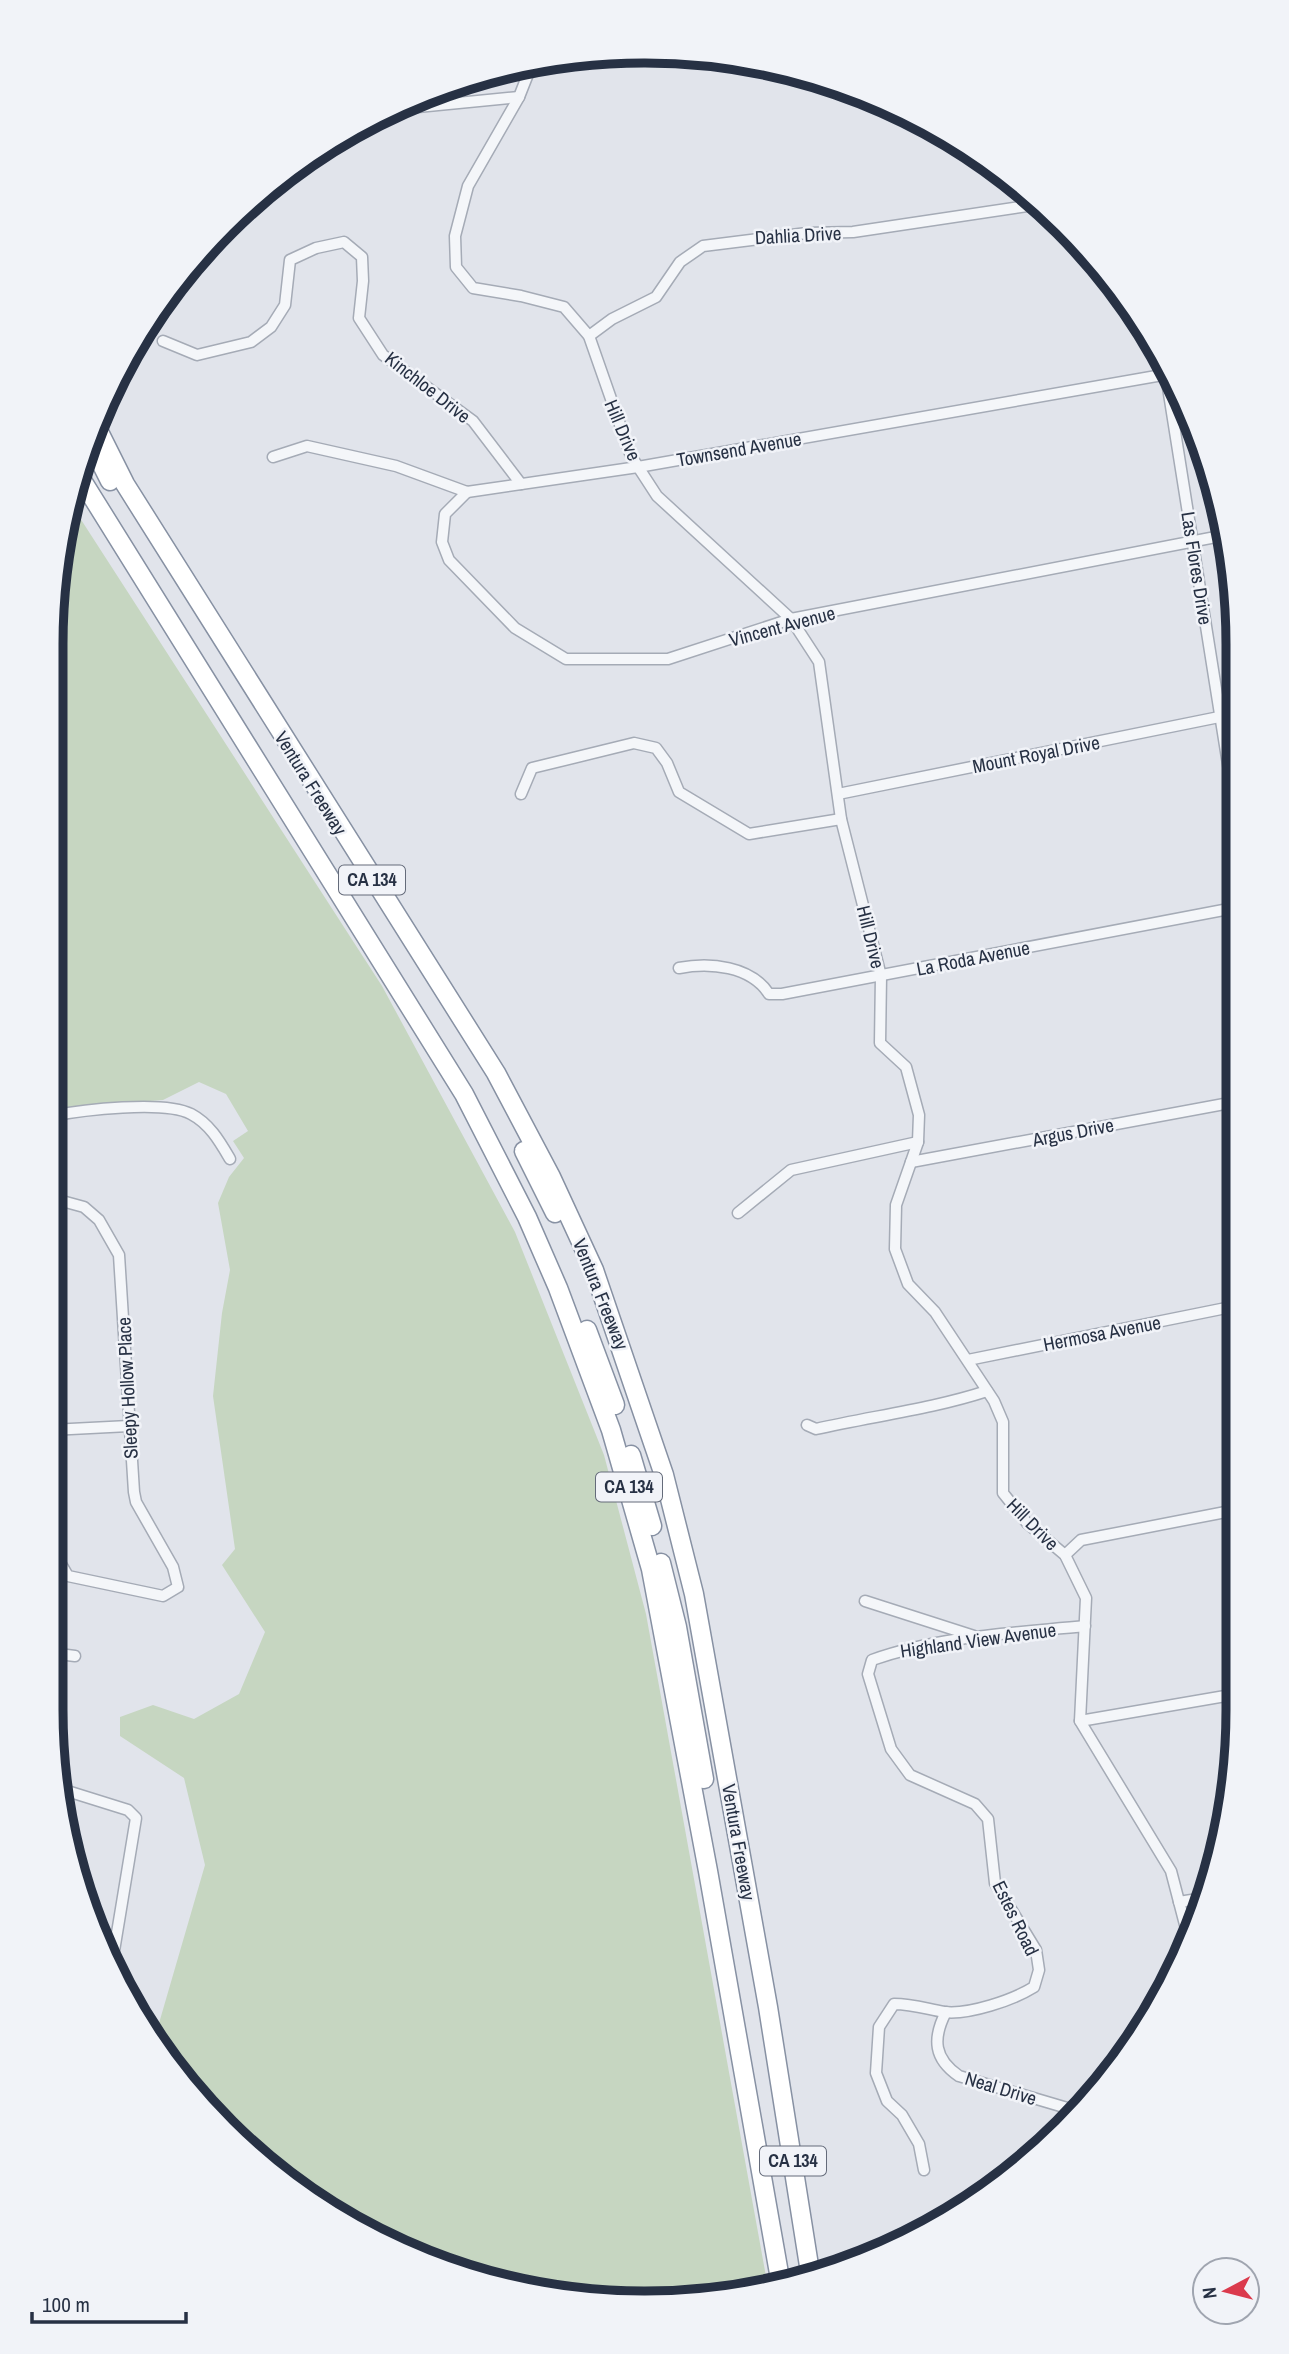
<svg xmlns="http://www.w3.org/2000/svg" width="1289" height="2354" font-family="'Archivo Narrow',sans-serif">
<rect width="100%" height="100%" fill="#e1e4eb"/>
<polygon fill="#c6d6c1" points="69,501 382,986 515,1232 604,1455 646,1614 767,2282 684,2302 491,2283 315,2203 174,2071 155,2037 205,1865 184,1778 120,1736 120,1717 153,1705 194,1719 239,1694 265,1632 222,1565 235,1549 213,1396 222,1313 230,1270 218,1203 229,1177 244,1158 233,1141 248,1131 226,1094 199,1082 163,1100 51,1109 52,606"/>
<g fill="none" stroke-linecap="round" stroke-linejoin="round">
<g stroke="#a5abb6" stroke-width="13">
<g id="minor">
<polyline points="532,64 519,97 468,186 455,236 456,267 473,288 521,296 564,307 589,336 631,456 657,496 791,619 819,662 841,819 881,976 880,1043 906,1067 919,1115 918,1142 896,1205 895,1249 908,1284 935,1312 994,1401 1003,1422 1003,1493 1027,1523 1065,1555 1086,1598 1080,1721 1171,1871 1188,1936"/>
<polyline points="387,110 519,97"/>
<polyline points="589,336 612,319 656,297 680,262 703,246 807,233 853,232 1041,204"/>
<polyline points="163,341 197,355 251,342 271,327 285,305 290,260 316,248 344,242 362,257 363,281 359,318 383,355 473,421 521,484"/>
<polyline points="1166,375 1234,802"/>
<polyline points="273,457 307,446 396,466 467,492 638,467 1168,374"/>
<polyline points="467,492 445,514 442,542 449,560 515,628 566,659 668,659 791,619 1226,535"/>
<polyline points="521,794 532,768 634,743 656,748 667,763 679,792 749,834 841,819"/>
<polyline points="838,794 1234,714"/>
<path d="M679,968C710,962 751,966 769,994H782L1234,908"/>
<path d="M51,1116C82,1110 164,1100 191,1114C210,1124 220,1142 230,1159"/>
<polyline points="911,1162 1235,1102"/>
<polyline points="738,1213 791,1170 918,1142"/>
<polyline points="968,1360 1236,1306"/>
<path d="M807,1425L816,1429C873,1416 932,1409 987,1391"/>
<polyline points="51,1430 129,1426"/>
<polyline points="51,1547 68,1576 163,1596 178,1587 173,1567 136,1502 134,1492 119,1255 99,1220 84,1207 51,1198"/>
<polyline points="1065,1555 1081,1540 1236,1510"/>
<polyline points="865,1601 974,1636"/>
<polyline points="51,1653 75,1656"/>
<polyline points="1080,1721 1237,1694"/>
<polyline points="64,1790 128,1810 136,1818 113,1957"/>
<polyline points="1179,1902 1204,1898"/>
<path d="M946,2012C932,2039 934,2059 959,2076L1074,2110"/>
<path d="M924,2170L919,2144L902,2115L887,2101L876,2073L879,2027L894,2004C912,2004 927,2009 944,2012C969,2015 1013,2000 1034,1987L1039,1970L1036,1950L995,1883L988,1819L975,1804L910,1775L891,1749L868,1674L872,1660C939,1636 1015,1633 1085,1626"/>
</g>
</g>
<g stroke="#8791a3" stroke-width="21">
<g id="motorway">
<polyline points="97,428 125,484 496,1073 551,1177 594,1270 664,1475 694,1594 768,2007 810,2272"/>
<polyline points="91,443 110,481"/>
<polyline points="78,474 464,1094 527,1217 558,1288 611,1430 651,1569 708,1871 780,2279"/>
<polyline points="524,1151 555,1213"/>
<polyline points="587,1330 615,1405"/>
<polyline points="631,1455 652,1526"/>
<polyline points="661,1563 677,1627 704,1779"/>
</g>
</g>
<use href="#minor" stroke="#f4f6f9" stroke-width="10"/>
<use href="#motorway" stroke="#fff" stroke-width="18"/>
</g>
<g text-anchor="middle" stroke-width="5" stroke-linejoin="round" paint-order="stroke">
<g fill="#f1f3f8" stroke="#646b7a" stroke-width="2">
<rect x="339" y="865.5" width="66" height="29" rx="5"/>
<rect x="596" y="1472.5" width="66" height="29" rx="5"/>
<rect x="760" y="2146.5" width="66" height="29" rx="5"/>
</g>
<g font-size="18" font-weight="bold" fill="#273144">
<text x="372" y="886">CA 134</text>
<text x="629" y="1493">CA 134</text>
<text x="793" y="2167">CA 134</text>
</g>
<g font-size="19" fill="#273144" stroke="#f1f3f8">
<text transform="translate(798 235) rotate(-3)" y="7">Dahlia Drive</text>
<text transform="translate(428 387) rotate(38)" y="7">Kinchloe Drive</text>
<text transform="translate(623 430) rotate(67)" y="7">Hill Drive</text>
<text transform="translate(739 449) rotate(-10)" y="7">Townsend Avenue</text>
<text transform="translate(1197 568) rotate(81)" y="7">Las Flores Drive</text>
<text transform="translate(782 626) rotate(-15)" y="7">Vincent Avenue</text>
<text transform="translate(1036 754) rotate(-11)" y="7">Mount Royal Drive</text>
<text transform="translate(311 783) rotate(58)" y="7">Ventura Freeway</text>
<text transform="translate(871 937) rotate(76)" y="7">Hill Drive</text>
<text transform="translate(973 958) rotate(-11)" y="7">La Roda Avenue</text>
<text transform="translate(1073 1132) rotate(-11)" y="7">Argus Drive</text>
<text transform="translate(601 1294) rotate(68)" y="7">Ventura Freeway</text>
<text transform="translate(1102 1333) rotate(-11)" y="7">Hermosa Avenue</text>
<text transform="translate(127 1388) rotate(-93)" y="7">Sleepy Hollow Place</text>
<text transform="translate(1033 1524) rotate(45)" y="7">Hill Drive</text>
<text transform="translate(978 1640) rotate(-8)" y="7">Highland View Avenue</text>
<text transform="translate(739 1842) rotate(80)" y="7">Ventura Freeway</text>
<text transform="translate(1016 1918) rotate(64)" y="7">Estes Road</text>
<text transform="translate(1001 2088) rotate(17)" y="7">Neal Drive</text>
</g>
</g>
<path d="M0 0H1289V2354H0ZM644 63H645A581 581 0 0 1 1226 644V1710A581 581 0 0 1 645 2291H644A581 581 0 0 1 63 1710V644A581 581 0 0 1 644 63Z" fill="#f1f3f8" fill-rule="evenodd"/>
<path fill="none" stroke="#273144" stroke-width="9" d="M644 63H645A581 581 0 0 1 1226 644V1710A581 581 0 0 1 645 2291H644A581 581 0 0 1 63 1710V644A581 581 0 0 1 644 63Z"/>
<g transform="translate(1226 2291) rotate(263)"><circle r="33" fill="#f1f3f8" stroke="#a0a5b0" stroke-width="2"/>
<path d="M0-5L12 26L0 18L-12 26Z" fill="#db3a4d"/>
<text y="-10" font-size="19" font-weight="bold" text-anchor="middle" fill="#273144">N</text>
</g>
<path d="M32 2312v10h154v-10" fill="none" stroke="#273144" stroke-width="3.5"/>
<text x="42" y="2312" font-size="21" fill="#273144" stroke="#f1f3f8" stroke-width="5" paint-order="stroke">100 m</text>
</svg>
